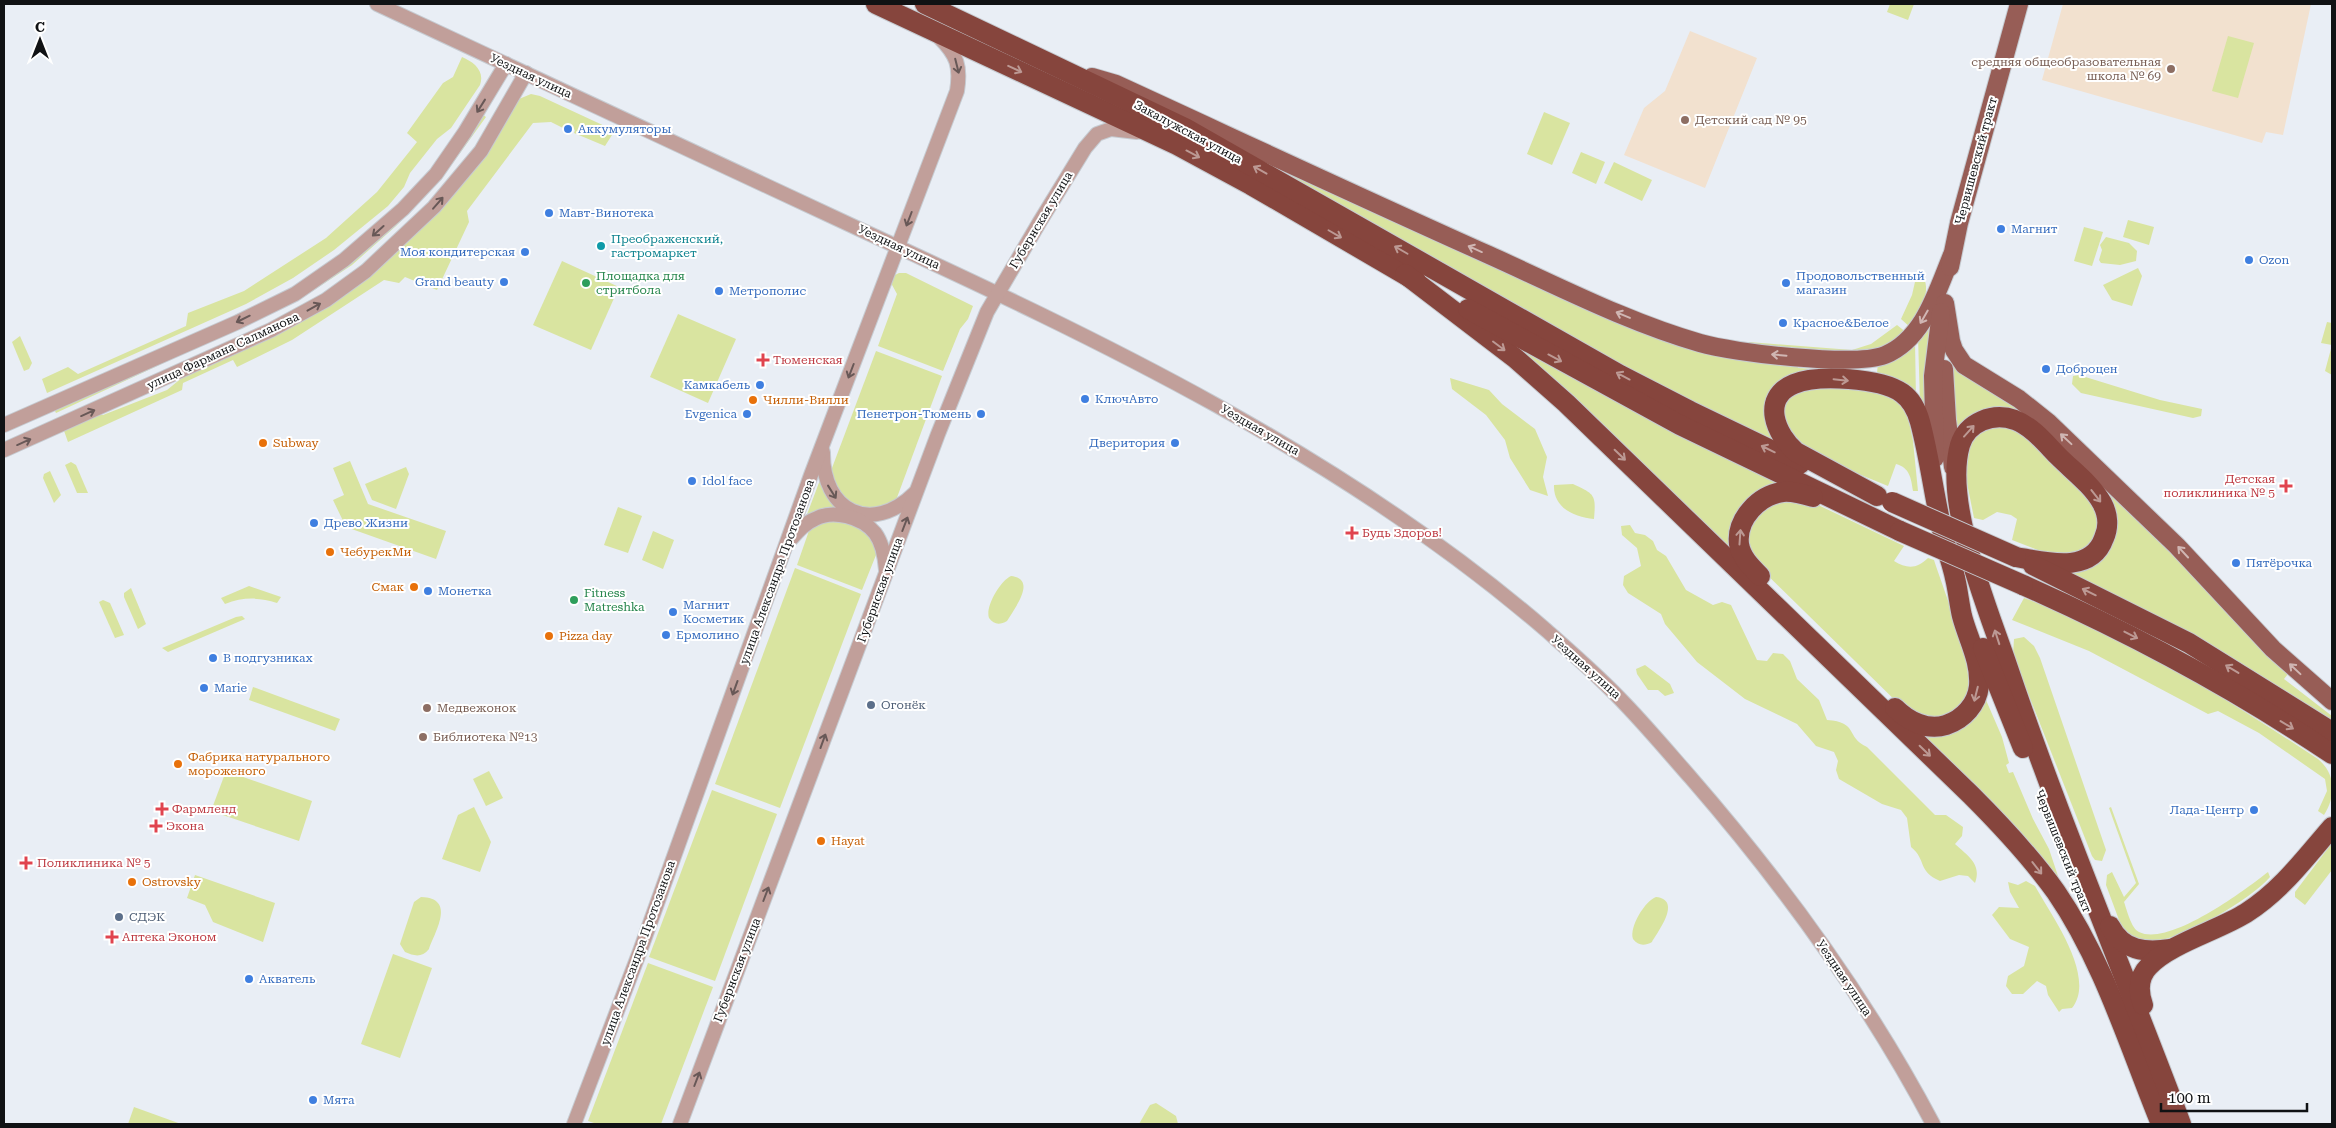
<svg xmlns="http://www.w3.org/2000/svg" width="2336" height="1128" font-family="'Roboto Serif',serif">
<rect width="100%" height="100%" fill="#e9eef5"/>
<g fill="#f2e1cf">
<polygon points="2063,4 2311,4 2283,135 2266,132 2262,143 2042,80"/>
<polygon points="1690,31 1757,58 1705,188 1624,155 1644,108 1665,91"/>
</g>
<g fill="#d9e4a0">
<polygon points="1890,4 1914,4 1908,20 1887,12"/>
<polygon points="2228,36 2254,43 2238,98 2212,91"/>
<path d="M462,57C474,62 485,71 480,85L451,128L437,139L410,173L404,187L388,206L334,250L293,278L246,304L47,393L42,379L68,367L78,374L186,326L188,313L244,291L326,238L377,192L417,142L407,133L443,83L453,77Z"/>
<polygon points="531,94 540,96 609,128 612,135 605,146 574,133 575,130 565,125 563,128 551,122 533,123 467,211 469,222 437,290 405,277 399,283 384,280 292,340 237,367 233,360 183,383 182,390 68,442 63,428 97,414 103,415 167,390 183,377 360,283 511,108 519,99"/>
<polygon points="1544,112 1570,123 1552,165 1527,154"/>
<polygon points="482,114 486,117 442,178 396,226 352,265 299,300 56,413 54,409 348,260"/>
<polygon points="1175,114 1706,353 1750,361 1797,364 1798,368 1877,373 1878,363 1915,340 1916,400 1912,394 1788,379 1777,443 1631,371"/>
<polygon points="1581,152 1605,162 1596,184 1572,173"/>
<polygon points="1614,162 1652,180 1642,201 1604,183"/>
<polygon points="2128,220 2154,227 2149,245 2123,237"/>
<polygon points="2084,227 2103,232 2092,266 2074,261"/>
<polygon points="2106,237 2129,243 2137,251 2136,261 2120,265 2101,263 2099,260 2102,250 2100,245"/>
<polygon points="562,261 619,287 591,350 533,325"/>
<polygon points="2138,268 2142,276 2132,306 2112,300 2103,285"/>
<polygon points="899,273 906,273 973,306 968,319 960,329 943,371 878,346 897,294 891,283 895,275"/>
<path d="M1917,273L1921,274C1934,289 1919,313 1911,328L1901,319L1912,295Z"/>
<polygon points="678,314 736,339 708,403 650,377"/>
<polygon points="1929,318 1927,421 1920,404 1918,336"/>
<polygon points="2327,322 2332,323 2332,375 2325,371 2332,345 2321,343"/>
<polygon points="1897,325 1907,333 1900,340 1860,355 1749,345 1749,342 1852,350 1871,344"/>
<polygon points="1489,331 1785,485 1771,489 1735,554"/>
<polygon points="20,336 32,363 29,369 24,371 12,342"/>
<polygon points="876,351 942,376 895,503 877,510 851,506 829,476"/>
<polygon points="1950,354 1999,391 2098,477 2288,674 2284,679 2332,716 2332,722 2064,570 2113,526 2027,420 1957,436 1951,378"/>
<polygon points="2079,375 2160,400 2202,409 2201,416 2193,418 2081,393 2072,384 2073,376"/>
<polygon points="1450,378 1489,390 1502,404 1535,429 1547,457 1543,477 1548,496 1530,490 1510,458 1505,440 1486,415 1452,389"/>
<path d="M1826,386L1891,394L1907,412L1913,441L1918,491H1913C1911,478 1910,468 1896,464L1888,486L1817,457L1785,432L1784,404L1794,391Z"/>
<polygon points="2010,423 2093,499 2101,528 2083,554 2053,556 2012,540 2017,519 2011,515 1997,512 1983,520 1974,518 1963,463 1974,431"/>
<polygon points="350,461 368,504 446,531 436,559 346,527 333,500 344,495 333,468"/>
<polygon points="71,462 76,465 88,493 77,493 65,465"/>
<polygon points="406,467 409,474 396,509 372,500 365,484"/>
<polygon points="50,471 61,495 54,503 43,478 44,474"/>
<polygon points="820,480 826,496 841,510 806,517"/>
<path d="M1573,484C1595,494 1596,495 1594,519C1574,517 1553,508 1554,485Z"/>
<path d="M1774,500L1814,503L1904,546L1894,561C1907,569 1917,569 1928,558L1934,560C1943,589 1976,669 1967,694C1962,708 1950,713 1939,719L1907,712L1754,562L1745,534L1747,527Z"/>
<polygon points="618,507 642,516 628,553 604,545"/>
<polygon points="841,519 868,533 878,550 862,590 797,565 811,525"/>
<path d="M1630,525L1635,533L1645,535L1653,541L1657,550L1666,556L1686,590L1713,605L1722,602L1731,605L1757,660L1767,661L1773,653L1783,654L1790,661L1797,679L1819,700L1827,720C1859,722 1845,737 1867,747L1935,815H1946L1963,827L1962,836L1955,844C1968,856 1982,864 1975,883L1968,876L1959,875L1940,881C1917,871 1927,860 1911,847L1907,818L1901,810L1882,804L1839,779L1836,770L1838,761L1834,752L1816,746L1797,724L1745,699L1697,662L1665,624L1661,614L1628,593L1623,585L1624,576L1641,566L1637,548L1622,535L1621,526Z"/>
<polygon points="653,531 674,540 663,569 642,560"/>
<polygon points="795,568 861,594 780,808 715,784"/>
<path d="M1011,576C1038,579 1014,609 1007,621C1000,625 994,625 989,618C985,607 1000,581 1011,576Z"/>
<path d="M249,586L281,597L277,603C259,597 243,597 225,604L221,598Z"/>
<polygon points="131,588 146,624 138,629 124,597 124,593"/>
<path d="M2024,598C2129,636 2225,698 2318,759C2336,774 2336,796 2324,815L2318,811L2327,791L2325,779L2259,733L2218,711L2208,714L2089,651L2012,620Z"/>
<polygon points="103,600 110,603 124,635 115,638 99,602"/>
<polygon points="242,616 245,619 168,652 162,648 236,617"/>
<polygon points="2024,637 2034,646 2040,658 2106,850 2102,861 2095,860 2092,856 2013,655 2014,639"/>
<polygon points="1645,665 1670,684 1674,693 1665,696 1658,690 1648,690 1637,674 1636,669"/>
<polygon points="253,687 340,719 335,731 249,700"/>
<polygon points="1986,700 2002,737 2009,763 2006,765 2009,773 2013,772 2033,819 2049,849 2062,888 1915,731"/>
<polygon points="226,771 312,801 299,841 211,811"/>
<polygon points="489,771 503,798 486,806 473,779"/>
<polygon points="712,790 777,814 715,981 649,957"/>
<polygon points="474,807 491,842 480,872 442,859 458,815"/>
<path d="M2111,807L2139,884L2124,902C2127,910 2131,928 2139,932C2169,947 2245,890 2268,872L2270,877C2250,900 2187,936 2157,941C2150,942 2141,940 2134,940L2122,928L2106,885L2107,875L2112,872L2124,897L2136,883L2109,808Z"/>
<polygon points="2332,843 2332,870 2305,905 2295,897 2295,892"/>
<polygon points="195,875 275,903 263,942 213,922 205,905 187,898"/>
<path d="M2026,881L2035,886C2051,915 2097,977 2072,1008L2062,1009L2059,1012L2048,995L2046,986L2037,981L2023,994H2012L2006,986L2008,976L2024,966L2029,947L2010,939L1992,915L1999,907L2019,908L2010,892L2008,882L2018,885Z"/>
<path d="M421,897C456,898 436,930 429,949C422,958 414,956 405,952L400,944L414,902Z"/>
<path d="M1656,897C1682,900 1659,930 1652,942C1645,946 1638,946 1633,939C1629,927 1645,901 1656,897Z"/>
<polygon points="393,954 432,968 400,1058 361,1044"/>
<polygon points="648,963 713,987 661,1124 597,1124 588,1121"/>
<polygon points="1156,1103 1176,1116 1178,1124 1139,1124 1150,1105"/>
<polygon points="134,1107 181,1124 128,1124"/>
</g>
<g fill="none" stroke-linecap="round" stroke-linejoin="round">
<g stroke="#c6cbd1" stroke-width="16">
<g id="minor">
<path d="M377,4C537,79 698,154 859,229C1100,340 1343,455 1546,630C1573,654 1601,678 1625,704C1648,728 1669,753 1691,778C1783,884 1867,999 1933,1124"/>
<polyline points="4,425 238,322 295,294 344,260 403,209 436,174 465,132 506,64"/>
<polyline points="4,450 271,330 326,300 366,271 434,207 481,151 526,73"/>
<path d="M823,452C822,511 871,536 915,493"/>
<path d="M791,539C798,531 805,523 815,519C833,509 862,517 875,533C883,544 885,557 886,570"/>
<path d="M574,1124L640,951L811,475L957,91C961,66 957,55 939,37"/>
<polyline points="680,1124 938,434 987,312 1039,223 1085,148 1097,134 1111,129 1137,132"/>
</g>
</g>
<g stroke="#c6cbd1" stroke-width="20">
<g id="major">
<path d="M1092,77L1116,84C1240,141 1364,199 1489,255C1558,286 1627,322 1700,343C1734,353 1855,367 1885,355C1924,339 1937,291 1952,255"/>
<polyline points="1950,267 1959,223 2019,4"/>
<polyline points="1945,303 1951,341 1954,350 1964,365 2019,399 2048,422 2177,546 2273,649 2332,701"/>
<polyline points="1944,369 1947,420 1953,467"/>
<polyline points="1935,458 1933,376 1941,312"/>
</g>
</g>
<g stroke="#c6cbd1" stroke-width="22">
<g id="highway">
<polyline points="876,4 1177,145 1251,185 1416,281"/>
<polyline points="925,4 1185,128 1620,375 1690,411 1800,464"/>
<path d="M1405,274L1515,358L1566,403L1971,795C2001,825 2031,857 2056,892C2104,962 2129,1046 2161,1124"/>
<polyline points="1468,309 1680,425 1900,531"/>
<path d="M1877,496L1796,452C1776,435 1760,398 1794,384C1818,374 1881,378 1902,393C1912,400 1917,411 1920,422C1930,459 1934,497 1943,534C1946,549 1952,563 1955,578C1958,590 1959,603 1962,616C1968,639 1981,661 1979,686C1977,704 1964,719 1946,725C1927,731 1908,721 1895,708"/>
<path d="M2016,557C2045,562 2091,575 2104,538C2109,527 2108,514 2102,503C2092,485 2073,471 2059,457C2046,444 2033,427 2015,420C1993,412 1967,422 1960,445C1943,504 1989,611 2008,668C2060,822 2124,972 2181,1124"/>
<polyline points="2033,565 2189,643 2332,732"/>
<path d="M1760,576C1750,566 1741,557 1739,544C1736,519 1759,495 1783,492C1793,491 1803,494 1813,497"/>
<path d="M2023,585C2131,633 2234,688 2332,754"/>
<polyline points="1983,648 2023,748"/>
<path d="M2110,926C2123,951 2145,953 2171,949"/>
<path d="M2143,1005C2138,991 2138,977 2149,966C2169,944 2219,930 2246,913C2282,890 2305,858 2332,827"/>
</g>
</g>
<use href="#minor" stroke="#c19f9a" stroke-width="14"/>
<use href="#major" stroke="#975d56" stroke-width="18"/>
<use href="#highway" stroke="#86453d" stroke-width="20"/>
<g stroke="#c6cbd1" stroke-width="22" stroke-linecap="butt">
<g id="highway-bridge">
<polyline points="1892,502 2016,557"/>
<polyline points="1900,531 2023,585"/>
</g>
</g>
<use href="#highway-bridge" stroke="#86453d" stroke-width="20"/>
</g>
<defs><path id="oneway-shaft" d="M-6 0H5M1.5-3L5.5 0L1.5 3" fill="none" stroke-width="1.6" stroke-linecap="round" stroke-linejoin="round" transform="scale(1.25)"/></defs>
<g stroke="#685857">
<use href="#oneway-shaft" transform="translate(957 66) rotate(76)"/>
<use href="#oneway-shaft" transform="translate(481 106) rotate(122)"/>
<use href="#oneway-shaft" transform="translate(438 203) rotate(-49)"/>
<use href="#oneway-shaft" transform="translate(909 219) rotate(111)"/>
<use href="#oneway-shaft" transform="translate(378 231) rotate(138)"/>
<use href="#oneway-shaft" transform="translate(314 307) rotate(-29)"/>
<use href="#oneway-shaft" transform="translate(243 319) rotate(154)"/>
<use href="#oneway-shaft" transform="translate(851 371) rotate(111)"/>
<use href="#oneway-shaft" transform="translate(88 413) rotate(-24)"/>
<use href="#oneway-shaft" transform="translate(24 442) rotate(-24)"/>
<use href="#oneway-shaft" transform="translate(832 492) rotate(58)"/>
<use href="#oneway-shaft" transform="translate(905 524) rotate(-69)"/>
<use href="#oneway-shaft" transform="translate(735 688) rotate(110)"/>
<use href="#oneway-shaft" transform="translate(823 741) rotate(-70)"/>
<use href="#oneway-shaft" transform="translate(766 894) rotate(-69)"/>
<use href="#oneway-shaft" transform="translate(697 1079) rotate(-69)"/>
</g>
<g stroke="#bc9994">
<use href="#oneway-shaft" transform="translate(1015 69) rotate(25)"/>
<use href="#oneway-shaft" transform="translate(1193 154) rotate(28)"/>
<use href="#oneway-shaft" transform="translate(1260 170) rotate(-151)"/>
<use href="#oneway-shaft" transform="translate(1335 234) rotate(30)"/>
<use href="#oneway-shaft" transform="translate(1401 250) rotate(-150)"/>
<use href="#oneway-shaft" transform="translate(1499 346) rotate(37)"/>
<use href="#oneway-shaft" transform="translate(1555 358) rotate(28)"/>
<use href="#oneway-shaft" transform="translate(1623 376) rotate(-152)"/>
<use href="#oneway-shaft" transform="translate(1841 380) rotate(6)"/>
<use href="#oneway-shaft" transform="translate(1969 431) rotate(-48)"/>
<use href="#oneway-shaft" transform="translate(1768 449) rotate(-154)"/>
<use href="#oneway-shaft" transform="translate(1620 455) rotate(44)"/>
<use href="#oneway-shaft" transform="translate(2096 496) rotate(52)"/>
<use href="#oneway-shaft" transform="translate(1740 537) rotate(-86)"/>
<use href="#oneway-shaft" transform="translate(2089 592) rotate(-154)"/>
<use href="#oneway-shaft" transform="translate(2131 635) rotate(27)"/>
<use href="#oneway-shaft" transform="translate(1997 637) rotate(-108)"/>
<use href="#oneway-shaft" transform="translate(2232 669) rotate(-149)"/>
<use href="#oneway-shaft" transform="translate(1976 694) rotate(104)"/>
<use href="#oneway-shaft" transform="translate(2287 725) rotate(31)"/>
<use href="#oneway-shaft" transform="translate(1925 751) rotate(44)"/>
<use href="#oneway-shaft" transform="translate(2037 868) rotate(52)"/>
</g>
<g stroke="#d0b6b3">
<use href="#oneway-shaft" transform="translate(1475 249) rotate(-156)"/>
<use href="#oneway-shaft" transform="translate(1623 315) rotate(-157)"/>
<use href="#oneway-shaft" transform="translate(1924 317) rotate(120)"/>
<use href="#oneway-shaft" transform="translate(1779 355) rotate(-175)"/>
<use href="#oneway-shaft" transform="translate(2066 439) rotate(-137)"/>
<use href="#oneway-shaft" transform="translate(2183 552) rotate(-133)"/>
<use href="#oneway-shaft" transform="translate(2295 669) rotate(-137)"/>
</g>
<g fill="#8d6e63" stroke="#fff" stroke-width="2">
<circle cx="2171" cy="69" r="5"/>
<circle cx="1685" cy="120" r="5"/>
<circle cx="427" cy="708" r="5"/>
<circle cx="423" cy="737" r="5"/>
</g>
<g fill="#3f7fe0" stroke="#fff" stroke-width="2">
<circle cx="568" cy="129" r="5"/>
<circle cx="549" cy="213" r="5"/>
<circle cx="2001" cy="229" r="5"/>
<circle cx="525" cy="252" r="5"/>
<circle cx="2249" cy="260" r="5"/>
<circle cx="504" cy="282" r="5"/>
<circle cx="1786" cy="283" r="5"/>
<circle cx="719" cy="291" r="5"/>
<circle cx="1783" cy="323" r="5"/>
<circle cx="2046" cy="369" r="5"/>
<circle cx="760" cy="385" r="5"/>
<circle cx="1085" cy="399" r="5"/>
<circle cx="747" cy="414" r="5"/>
<circle cx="981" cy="414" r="5"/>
<circle cx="1175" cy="443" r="5"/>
<circle cx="692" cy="481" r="5"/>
<circle cx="314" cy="523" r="5"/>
<circle cx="2236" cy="563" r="5"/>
<circle cx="428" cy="591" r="5"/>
<circle cx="673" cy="612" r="5"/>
<circle cx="666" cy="635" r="5"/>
<circle cx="213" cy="658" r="5"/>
<circle cx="204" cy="688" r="5"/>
<circle cx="2254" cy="810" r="5"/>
<circle cx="249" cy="979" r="5"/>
<circle cx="313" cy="1100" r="5"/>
</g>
<circle fill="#0f9aa8" stroke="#fff" stroke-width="2" cx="601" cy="246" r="5"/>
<g fill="#2e9e5b" stroke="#fff" stroke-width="2">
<circle cx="586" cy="283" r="5"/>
<circle cx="574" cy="600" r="5"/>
</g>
<g fill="#e0444e" stroke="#fff" stroke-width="2">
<path d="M760.5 352.5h5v5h5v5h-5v5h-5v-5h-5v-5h5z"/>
<path d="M2283.5 478.5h5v5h5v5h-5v5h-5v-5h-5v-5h5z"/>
<path d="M1349.5 525.5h5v5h5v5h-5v5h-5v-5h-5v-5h5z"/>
<path d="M159.5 801.5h5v5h5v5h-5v5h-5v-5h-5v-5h5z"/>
<path d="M153.5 818.5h5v5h5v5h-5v5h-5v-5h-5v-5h5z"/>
<path d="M23.5 855.5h5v5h5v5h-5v5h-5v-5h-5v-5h5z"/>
<path d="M109.5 929.5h5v5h5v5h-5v5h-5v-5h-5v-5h5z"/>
</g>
<g fill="#e8710a" stroke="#fff" stroke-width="2">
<circle cx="753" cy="400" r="5"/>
<circle cx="263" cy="443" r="5"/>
<circle cx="330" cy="552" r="5"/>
<circle cx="414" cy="587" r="5"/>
<circle cx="549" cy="636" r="5"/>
<circle cx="178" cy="764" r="5"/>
<circle cx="821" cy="841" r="5"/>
<circle cx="132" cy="882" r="5"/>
</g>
<g fill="#5c6f8a" stroke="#fff" stroke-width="2">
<circle cx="871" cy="705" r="5"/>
<circle cx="119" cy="917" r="5"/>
</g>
<g text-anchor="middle" stroke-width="4" stroke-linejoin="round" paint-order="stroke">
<g font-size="12" fill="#785e54" stroke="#fff" text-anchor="start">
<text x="2161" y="66" text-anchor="end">средняя общеобразовательная<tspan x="2161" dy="14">школа № 69</tspan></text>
<text x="1695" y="124">Детский сад № 95</text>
<text x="437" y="712">Медвежонок</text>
<text x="433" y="741">Библиотека №13</text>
</g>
<g font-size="12" fill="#101214" stroke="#fff">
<text transform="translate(531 76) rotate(25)" y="4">Уездная улица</text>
<text transform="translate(1188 132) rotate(28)" y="4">Закалужская улица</text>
<text transform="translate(1976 161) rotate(-75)" y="4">Червишевский тракт</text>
<text transform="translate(1041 220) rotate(-59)" y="4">Губернская улица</text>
<text transform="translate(899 247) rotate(25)" y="4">Уездная улица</text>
<text transform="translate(223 351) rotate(-25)" y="4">улица Фармана Салманова</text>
<text transform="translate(1260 430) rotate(30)" y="4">Уездная улица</text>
<text transform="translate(777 572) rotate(-70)" y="4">улица Александра Протозанова</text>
<text transform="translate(880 590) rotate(-70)" y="4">Губернская улица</text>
<text transform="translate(1586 667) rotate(42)" y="4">Уездная улица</text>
<text transform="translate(2063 851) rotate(68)" y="4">Червишевский тракт</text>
<text transform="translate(638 953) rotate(-70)" y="4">улица Александра Протозанова</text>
<text transform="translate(737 970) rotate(-69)" y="4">Губернская улица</text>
<text transform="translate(1844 978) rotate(56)" y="4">Уездная улица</text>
</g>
<g font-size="12" fill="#366cbe" stroke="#fff" text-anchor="start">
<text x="578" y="133">Аккумуляторы</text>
<text x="559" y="217">Мавт-Винотека</text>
<text x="2011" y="233">Магнит</text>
<text x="515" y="256" text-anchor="end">Моя кондитерская</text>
<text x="2259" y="264">Ozon</text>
<text x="1796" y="280">Продовольственный<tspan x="1796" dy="14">магазин</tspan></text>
<text x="494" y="286" text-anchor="end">Grand beauty</text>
<text x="729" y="295">Метрополис</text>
<text x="1793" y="327">Красное&amp;Белое</text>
<text x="2056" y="373">Доброцен</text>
<text x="750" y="389" text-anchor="end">Камкабель</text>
<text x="1095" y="403">КлючАвто</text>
<text x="737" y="418" text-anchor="end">Evgenica</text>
<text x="971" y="418" text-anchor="end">Пенетрон-Тюмень</text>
<text x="1165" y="447" text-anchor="end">Дверитория</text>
<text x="702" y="485">Idol face</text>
<text x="324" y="527">Древо Жизни</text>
<text x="2246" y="567">Пятёрочка</text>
<text x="438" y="595">Монетка</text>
<text x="683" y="609">Магнит<tspan x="683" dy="14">Косметик</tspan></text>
<text x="676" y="639">Ермолино</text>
<text x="223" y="662">В подгузниках</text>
<text x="214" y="692">Marie</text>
<text x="2244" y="814" text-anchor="end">Лада-Центр</text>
<text x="259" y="983">Акватель</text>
<text x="323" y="1104">Мята</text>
</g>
<g font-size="12" fill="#0d838f" stroke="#fff" text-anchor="start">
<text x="611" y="243">Преображенский,<tspan x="611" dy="14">гастромаркет</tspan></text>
</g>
<g font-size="12" fill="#27864d" stroke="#fff" text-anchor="start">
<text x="596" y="280">Площадка для<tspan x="596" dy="14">стритбола</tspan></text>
<text x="584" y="597">Fitness<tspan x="584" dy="14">Matreshka</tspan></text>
</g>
<g font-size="12" fill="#be3a42" stroke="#fff" text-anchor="start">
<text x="773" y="364">Тюменская</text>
<text x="2275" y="483" text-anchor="end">Детская<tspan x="2275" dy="14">поликлиника № 5</tspan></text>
<text x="1362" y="537">Будь Здоров!</text>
<text x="172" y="813">Фармленд</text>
<text x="166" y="830">Экона</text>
<text x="37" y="867">Поликлиника № 5</text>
<text x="122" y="941">Аптека Эконом</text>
</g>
<g font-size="12" fill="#c56008" stroke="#fff" text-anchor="start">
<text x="763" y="404">Чилли-Вилли</text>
<text x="273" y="447">Subway</text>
<text x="340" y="556">ЧебурекМи</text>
<text x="404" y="591" text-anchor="end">Смак</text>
<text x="559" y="640">Pizza day</text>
<text x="188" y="761">Фабрика натурального<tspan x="188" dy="14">мороженого</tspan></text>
<text x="831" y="845">Hayat</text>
<text x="142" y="886">Ostrovsky</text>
</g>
<g font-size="12" fill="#4e5e75" stroke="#fff" text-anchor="start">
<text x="881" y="709">Огонёк</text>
<text x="129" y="921">СДЭК</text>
</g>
</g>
<rect width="2336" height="1128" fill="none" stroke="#101214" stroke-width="10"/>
<g transform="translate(40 40)" stroke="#ffffff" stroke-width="4" paint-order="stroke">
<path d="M0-4L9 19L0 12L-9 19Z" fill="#101214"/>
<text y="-8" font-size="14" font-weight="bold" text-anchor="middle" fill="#101214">С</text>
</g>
<path d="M2161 1103v8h146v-8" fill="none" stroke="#101214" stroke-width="2.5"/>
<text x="2168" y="1103" font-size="15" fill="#101214" stroke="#ffffff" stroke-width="4" paint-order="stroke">100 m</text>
</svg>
